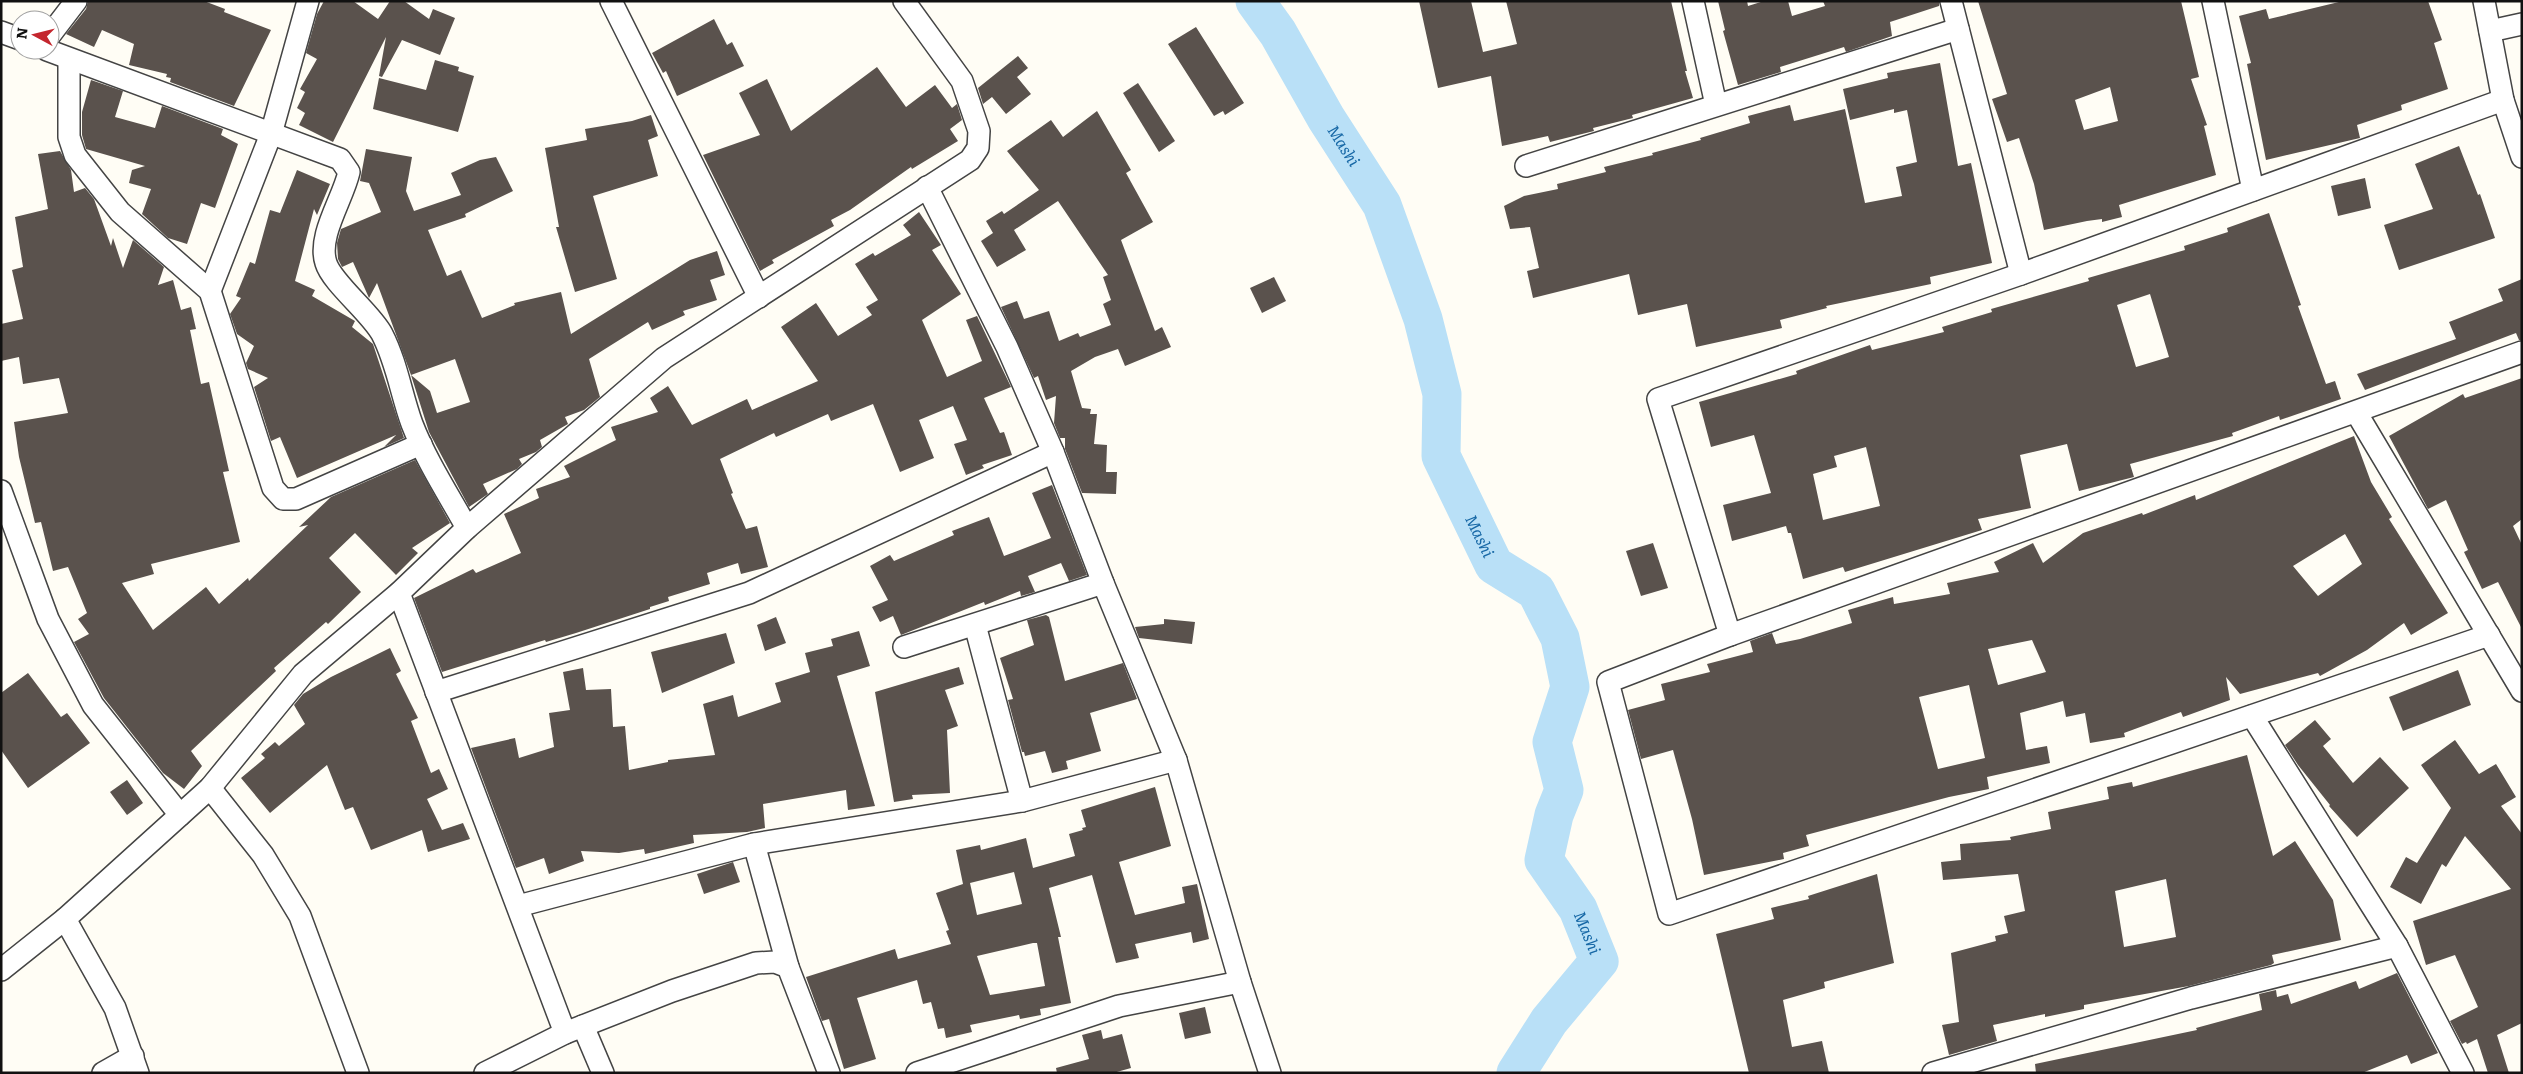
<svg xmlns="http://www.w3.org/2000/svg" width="2523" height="1074" font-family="Literata,serif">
<rect width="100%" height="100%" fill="#fffdf5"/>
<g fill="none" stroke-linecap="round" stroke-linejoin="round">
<path stroke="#b9e0f7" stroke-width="39" id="s1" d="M1255,1L1278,33L1326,118L1382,205L1423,319L1442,394L1441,456L1494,565L1536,591L1560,638L1570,687L1552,742L1564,790L1554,815L1544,860L1578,909L1599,961L1549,1021L1516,1073"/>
</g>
<g fill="#5a524d" fill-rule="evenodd">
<polygon points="88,1 204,1 225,9 224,12 271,30 234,106 170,82 171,78 166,77 167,74 129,65 134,44 102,30 94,47 66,34 86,9"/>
<polygon points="324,1 353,1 378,19 390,1 404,1 429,19 433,9 455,18 440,55 402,40 382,77 379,76 386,37 333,142 299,125 305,113 297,108 305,92 300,89 317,59 306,53 317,14"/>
<polygon points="1419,1 1471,1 1483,52 1517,44 1506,1 1671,1 1687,71 1685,71 1693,98 1632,115 1633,118 1593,128 1594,131 1550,142 1548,136 1502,146 1491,76 1438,88"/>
<polygon points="1718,1 1747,1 1748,6 1764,1 1788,1 1792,16 1825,6 1823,1 1939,1 1939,6 1890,22 1892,36 1846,52 1844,47 1780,67 1781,72 1738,85 1723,31 1725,30"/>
<path d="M1978,1H2181L2199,77L2191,79L2207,125L2204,126L2216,175L2119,205L2122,217L2102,222V219L2087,221L2044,230L2034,184L2019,138L2007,142L1992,99L2007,94ZM2110,87L2118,121L2084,130L2075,100Z"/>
<polygon points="2343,1 2428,1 2442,40 2434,43 2448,89 2401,105 2402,110 2357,125 2360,138 2266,160 2247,64 2251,63 2239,16 2266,9 2269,19"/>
<polygon points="714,19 727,45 732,42 744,66 677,96 666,71 663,73 652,53"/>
<polygon points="1196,27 1244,103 1225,115 1223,111 1214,116 1168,44"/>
<polygon points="1018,56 1028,68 1017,77 1031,94 1006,114 992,97 983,104 978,88"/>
<polygon points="435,60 459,67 458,71 474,76 458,132 373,109 379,78 426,90"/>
<polygon points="1940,63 1958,166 1971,163 1992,263 1930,277 1931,284 1826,306 1827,308 1780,320 1782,328 1696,347 1687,304 1638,315 1629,274 1533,298 1527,271 1539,268 1530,227 1510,229 1504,206 1524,196 1558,189 1557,184 1606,172 1604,167 1653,155 1652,153 1701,140 1700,138 1750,123 1748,116 1790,105 1794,121 1845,109 1865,203 1902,196 1896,167 1917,162 1907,110 1894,113 1894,109 1850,120 1843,89 1888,78 1887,73"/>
<polygon points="877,67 906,107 935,85 952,108 957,104 962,120 950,129 958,141 912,169 911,167 850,210 831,220 834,226 772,260 774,263 760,271 703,155 760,135 739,93 767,79 791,131"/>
<polygon points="91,80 123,91 115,117 155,128 162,106 223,129 221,135 238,144 215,208 201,203 187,244 168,238 142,214 151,189 129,183 132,170 145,166 86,149 82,135 82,112"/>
<polygon points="1138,83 1175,141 1159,152 1123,93"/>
<polygon points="1097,111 1131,170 1126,173 1153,222 1121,240 1155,331 1162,327 1171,347 1125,366 1118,349 1095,357 1071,371 1082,408 1091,409 1090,414 1097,414 1094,444 1107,445 1106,472 1117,472 1116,494 1082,493 1065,449 1065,438 1060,438 1054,423 1056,396 1046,400 1038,376 1034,378 1001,307 1017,301 1024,319 1049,311 1059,341 1078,333 1080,337 1111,325 1103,304 1111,300 1103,277 1108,275 1058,201 1014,230 1026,250 997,267 981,241 993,233 986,221 1002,211 1004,214 1039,190 1007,151 1051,120 1063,137"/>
<polygon points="651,115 658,136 648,140 658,176 593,196 617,279 575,292 556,227 559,227 545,148 587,140 585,129 632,121"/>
<polygon points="2459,146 2478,195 2480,194 2495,238 2399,270 2384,225 2433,209 2415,164"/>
<polygon points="366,149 412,157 406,191 414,211 461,195 451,173 480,160 496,157 513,191 465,214 466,217 428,230 447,276 461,270 482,318 515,305 514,303 561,292 571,334 690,260 717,251 725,275 710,280 717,300 683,311 685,315 652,330 648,322 589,359 600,397 584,410 565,417 568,424 540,440 542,447 536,452 519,459 522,464 517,469 483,484 488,494 469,507 429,432 411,375 430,391 437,413 470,402 455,359 411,375 377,283 369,298 353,262 342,267 338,259 337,243 341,229 381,212 369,183 360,181"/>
<polygon points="60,151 71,170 74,192 85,188 94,199 111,246 113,238 123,268 133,240 164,267 158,285 173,280 181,310 191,307 196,329 190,330 201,384 209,382 229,471 223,472 240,542 151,564 154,574 122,583 153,630 206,587 219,604 248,578 249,581 308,525 299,527 331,497 415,460 450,523 412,548 418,553 396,575 355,533 329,558 361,592 328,624 326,622 274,668 276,671 191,751 202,766 184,789 163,773 104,698 74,642 89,634 78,619 87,613 68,567 53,571 41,522 35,523 19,457 14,422 68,413 59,378 23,384 19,357 1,361 1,324 23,319 12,270 23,267 15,217 48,209 38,154"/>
<polygon points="297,170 330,184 317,215 314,209 295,281 315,290 312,296 355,321 352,327 373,344 404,438 384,447 396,435 297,478 280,437 271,441 254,387 268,378 248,369 246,363 254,346 237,334 230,314 241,298 236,296 250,262 255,264 270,210 280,213"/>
<polygon points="2365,178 2371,208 2338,216 2331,186"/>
<polygon points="919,212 941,245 932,250 961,294 922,320 947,377 982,361 966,320 977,316 1011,387 984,398 1000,433 1004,432 1012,455 982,465 984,468 966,475 954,444 967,440 953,406 919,420 934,458 900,472 873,404 831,421 828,414 776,437 774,433 720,459 733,493 731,494 746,529 757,526 768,567 741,574 738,563 707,573 710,584 668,597 669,601 650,607 650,609 576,633 546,642 545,640 442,672 414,598 473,569 476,573 521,553 504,514 539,498 536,489 570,477 564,466 616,440 611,427 658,412 650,398 668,386 692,425 747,399 752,410 818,381 781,327 816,303 838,336 872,315 866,307 878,300 855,264 873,253 875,256 911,235 903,225"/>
<path d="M2269,213L2301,305L2298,306L2326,384L2335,381L2341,399L2280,420L2279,416L2232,433L2233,436L2130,464L2134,477L2079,491L2067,444L2020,455L2031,508L1978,519L1982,530L1845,572L1843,567L1803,579L1791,533H1788L1786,526L1732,541L1723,505L1771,493L1754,435L1711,447L1699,402L1797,374L1796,371L1870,345L1872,350L1944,332L1942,327L1992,312L1991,309L2089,281L2088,278L2185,250L2184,246L2228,232L2227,228ZM2150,294L2169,357L2136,367L2117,305ZM1866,447L1880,506L1823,520L1813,474L1837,467L1834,456Z"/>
<polygon points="1274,277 1286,301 1262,313 1250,288"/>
<polygon points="2522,279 2522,340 2519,340 2516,333 2365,390 2357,374 2456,339 2449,322 2503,301 2498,289"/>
<polygon points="2522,378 2522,519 2513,526 2522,545 2522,629 2498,582 2482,589 2464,552 2468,550 2446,500 2428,509 2389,436 2463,394 2465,398"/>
<path d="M2354,436L2371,482L2392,517L2389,519L2448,613L2411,635L2404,623L2367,650L2320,676L2318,673L2240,694L2226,677L2230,700L2183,717L2181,712L2124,733L2125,737L2090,743L2085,713L2066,717L2063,701L2020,713L2026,750L2047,746L2050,763L1987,777L1989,789L1949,797L1806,835L1809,846L1783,853L1784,859L1704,875L1692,819L1673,750L1641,759L1628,710L1665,700L1661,684L1710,672L1707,664L1753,652L1750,641L1772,633L1776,644L1800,639L1852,623L1848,610L1893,597L1894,604L1950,594L1947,583L1999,572L1994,562L2033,543L2043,563L2083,533L2142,513L2143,515L2195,495L2196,500ZM2345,534L2362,564L2318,596L2293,566ZM2032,640L2046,672L1998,685L1988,649ZM1969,685L1985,758L1938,769L1919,697Z"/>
<polygon points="1052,485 1087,575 1069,581 1061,563 1028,576 1035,592 1021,596 1020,591 985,605 984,602 901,635 893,616 880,622 872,607 888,600 870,566 890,555 894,561 954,535 952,531 989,517 1004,556 1051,538 1032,493"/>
<polygon points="1653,543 1668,588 1641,596 1626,551"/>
<polygon points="1046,615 1049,617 1065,681 1123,663 1137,699 1090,713 1101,751 1066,761 1068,769 1052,773 1045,751 1025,756 1024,752 1022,752 1008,700 1013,699 1000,658 1034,645 1027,620"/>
<polygon points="776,617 786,643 765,651 757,625"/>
<polygon points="1164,619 1195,622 1192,644 1139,638 1135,627 1164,624"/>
<polygon points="859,631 870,666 837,676 875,806 848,810 846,790 763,804 765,828 747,832 693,835 694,843 645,854 644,849 619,853 581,851 584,861 549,874 544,858 516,868 471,748 515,738 519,758 554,747 549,713 570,710 563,672 583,668 586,690 611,689 613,727 625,726 629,770 668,762 668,760 715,755 703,704 733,695 738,717 781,702 775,683 810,672 805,653 833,646 831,639"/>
<polygon points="726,633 735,663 662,693 651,652"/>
<polygon points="390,648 401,671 396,674 418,718 411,721 431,773 439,769 448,789 427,799 442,830 463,823 470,839 428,852 422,830 371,850 353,807 345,810 327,765 270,813 241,778 265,758 261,754 275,742 279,746 305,724 294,705 303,694 331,677"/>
<polygon points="959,667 964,684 945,690 958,726 947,730 950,793 912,795 913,799 894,802 875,692"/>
<polygon points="2458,670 2471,705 2403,731 2389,697"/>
<polygon points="28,673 61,717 67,713 90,743 28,788 1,750 1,693"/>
<polygon points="2315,720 2331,739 2323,746 2353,783 2380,757 2409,788 2357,837 2329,806 2330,805 2298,765 2285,745"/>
<polygon points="2455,740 2479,774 2496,764 2516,797 2501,806 2522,834 2522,1023 2497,1035 2509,1073 2488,1073 2477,1039 2467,1044 2466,1042 2462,1044 2450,1021 2478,1007 2455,955 2426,965 2413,921 2511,889 2465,836 2446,867 2442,864 2421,904 2390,887 2406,857 2417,863 2451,808 2421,765"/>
<path d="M2247,755L2273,856L2295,841L2333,900L2341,940L2272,955L2274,963L2271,965L2189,986L2084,1005V1009L2045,1017V1014L1993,1025L1997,1041L1949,1055L1942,1025L1959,1022L1951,953L1996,941L1995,936L2008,933L2004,916L2025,911L2018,874L1943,880L1941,862L1961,860L1960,844L2011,840L2010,837L2051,829L2048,812L2109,799L2107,787L2132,782L2133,787ZM2166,879L2176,937L2124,947L2115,891Z"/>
<polygon points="127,780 143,803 127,815 110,792"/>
<path d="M1155,787L1171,846L1119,862L1135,915L1185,903L1182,887L1197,884L1209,939L1193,943L1191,932L1135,944L1139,958L1116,963L1092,875L1049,888L1061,937H1058L1071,1003L1040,1009L1041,1015L1020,1019L1019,1015L970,1025L972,1032L946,1038L944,1028L938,1029L931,1002L923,1004L917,980L857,998L876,1059L844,1069L829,1019L822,1021L806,977L895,949L898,959L951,944L946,931L949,930L936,893L963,884L956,850L980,845L981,850L1026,838L1033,868L1075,856L1069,834L1083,830L1082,828L1086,827L1081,810ZM1014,872L1022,904L977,915L970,883ZM1033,943H1037L1045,986L990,995L977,956Z"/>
<polygon points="733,862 740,882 704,894 697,874"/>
<polygon points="1877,874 1894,963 1824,982 1825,988 1783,1000 1792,1047 1822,1041 1829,1073 1749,1073 1716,934 1774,919 1771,908 1809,899 1808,896"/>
<polygon points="2397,973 2438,1053 2411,1064 2407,1055 2362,1073 2036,1073 2035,1064 2197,1030 2196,1028 2262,1010 2259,994 2276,990 2277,997 2288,994 2291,1004 2356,981 2359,989"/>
<polygon points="1205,1007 1211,1033 1185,1039 1179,1013"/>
<polygon points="1101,1030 1103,1039 1122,1034 1131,1068 1113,1073 1057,1073 1056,1068 1089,1059 1082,1035"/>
</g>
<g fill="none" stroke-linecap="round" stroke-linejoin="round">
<g stroke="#444" stroke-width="24">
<g id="minor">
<polyline points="611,1 759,297"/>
<polyline points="1693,1 1716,105"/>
<polyline points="1951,1 2021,274"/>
<polyline points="2213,1 2253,190"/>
<polyline points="2484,1 2503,100 2522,157"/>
<polyline points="2490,31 2522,24"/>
<polyline points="1,32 20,39"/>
<polyline points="50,35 76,1"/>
<path d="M47,50L340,159L349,172C343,199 317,236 326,263C332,283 371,313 382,334C397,363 401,394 412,424C426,460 448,494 467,528"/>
<polyline points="69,59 69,137 75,155 120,212 210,291 273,488 283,499 296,499 421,444"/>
<polyline points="1526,166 1958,29"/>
<polyline points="927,187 1007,347 1053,452 1103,583 1176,760 1240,982 1270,1073"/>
<polyline points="210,291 271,134 308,1"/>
<polyline points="2356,412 2522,691"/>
<polyline points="1,491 48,619 93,705 180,815"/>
<polyline points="399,593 565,1033"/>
<polyline points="975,625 1022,801"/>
<polyline points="1730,635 1658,399 2021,274 2503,100"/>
<polyline points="2489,635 1669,914 1608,682 1730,635 2522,352"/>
<polyline points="904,647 1103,583"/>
<polyline points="436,692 749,593 1053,452"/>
<polyline points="2252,716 2397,946 2463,1073"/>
<polyline points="210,788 263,855 300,916 358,1073"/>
<polyline points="754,844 788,967"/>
<polyline points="518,906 754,844 1022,801 1176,760"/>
<polyline points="65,919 115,1008 138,1073"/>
<polyline points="1,970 65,919 210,788 303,674 399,593 467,528 664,358 970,160 978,148 979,131 962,81 904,1"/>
<polyline points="583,1026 603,1073"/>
<polyline points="103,1073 133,1056"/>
<polyline points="485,1073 565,1033 672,991 756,963 775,962 788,967 829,1073"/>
<polyline points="917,1073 1119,1006 1240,982"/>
<polyline points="1933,1073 2191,998 2397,946"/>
</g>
</g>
<use href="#minor" stroke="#fff" stroke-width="21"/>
</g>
<g text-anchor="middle" stroke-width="5" stroke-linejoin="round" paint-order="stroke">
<g font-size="16" font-style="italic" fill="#1768a6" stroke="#fff">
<text dy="6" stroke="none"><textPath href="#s1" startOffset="170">Mashi</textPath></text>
<text dy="6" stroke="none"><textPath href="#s1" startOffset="590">Mashi</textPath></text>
<text dy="6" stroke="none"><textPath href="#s1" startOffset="1040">Mashi</textPath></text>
</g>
</g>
<rect width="2523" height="1074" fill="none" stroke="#111111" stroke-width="5"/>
<g transform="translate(35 35) rotate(277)"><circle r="24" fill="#ffffff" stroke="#a0a0a0"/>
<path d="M0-4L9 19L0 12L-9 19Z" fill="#c4262e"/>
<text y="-8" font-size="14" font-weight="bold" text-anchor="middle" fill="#111111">N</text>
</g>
</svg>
